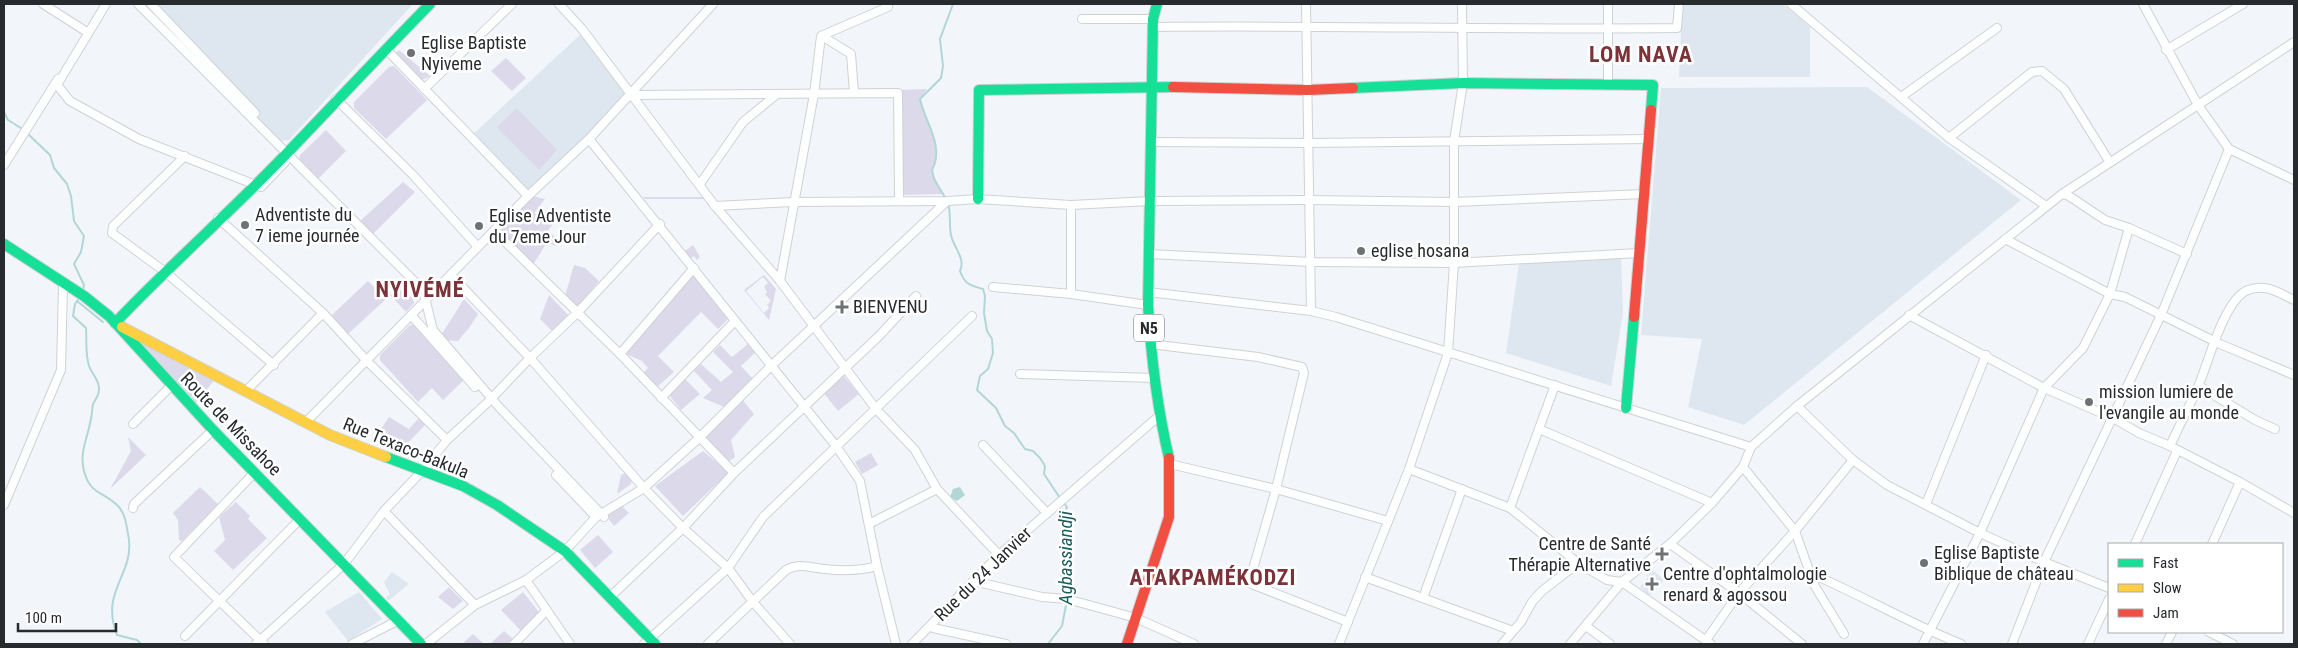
<svg xmlns="http://www.w3.org/2000/svg" width="2298" height="648" font-family="'Roboto Condensed',sans-serif">
<rect width="100%" height="100%" fill="#f2f6fa"/>
<g fill="#dee7ef">
<polygon points="146,4 413,4 289,140 280,141"/>
<polygon points="1682,4 1783,4 1810,27 1810,77 1679,77"/>
<polygon points="582,33 630,92 528,195 470,137"/>
<polygon points="1867,87 2021,200 1744,425 1688,407 1702,339 1641,335 1661,88"/>
<polygon points="1621,258 1623,313 1611,386 1506,353 1519,263"/>
<polygon points="1654,571 1664,580 1649,596 1640,587 1648,577 1646,575"/>
<polygon points="392,572 409,584 388,601 386,597 390,594 384,582"/>
<polygon points="359,592 382,619 348,641 325,612"/>
</g>
<g fill="#dbd9ea" fill-rule="evenodd">
<polygon points="399,50 430,76 422,80 396,53"/>
<polygon points="506,58 526,78 512,91 491,71"/>
<polygon points="394,66 427,100 386,139 354,108 354,102 389,67"/>
<path d="M927,89L920,99C924,124 945,145 931,170L943,194L901,195L899,90Z"/>
<polygon points="517,108 557,150 539,170 497,127"/>
<polygon points="326,130 346,151 318,179 299,159 300,155"/>
<polygon points="403,182 415,192 373,234 360,221"/>
<polygon points="532,196 545,199 534,213 556,221 548,230 559,241 555,246 547,242 533,265 502,234 501,229"/>
<polygon points="643,197 704,197 705,199 645,199"/>
<polygon points="693,245 700,257 697,260 694,256 691,258 685,251"/>
<polygon points="574,265 585,268 599,281 576,308 565,296"/>
<polygon points="694,273 729,318 718,329 701,312 658,356 674,372 657,387 643,373 648,368 642,361 624,353"/>
<path d="M764,275L776,289L769,320L744,290ZM763,277L768,283L764,287L767,292L765,294L771,301L767,305L769,308L764,313L746,291Z"/>
<polygon points="368,281 386,299 348,334 332,319 332,315"/>
<polygon points="400,286 413,299 414,303 406,312 390,295"/>
<polygon points="549,295 569,316 553,332 540,319"/>
<polygon points="464,299 478,314 469,328 458,341 438,340"/>
<polygon points="416,324 464,380 443,400 432,388 418,402 380,360 380,355 410,325"/>
<polygon points="150,343 216,378 194,405 135,344"/>
<polygon points="748,344 755,353 741,366 753,379 724,407 703,398 712,390 694,371 701,364 721,382 733,372 713,352 720,345 732,357"/>
<polygon points="842,374 859,394 838,411 823,392"/>
<polygon points="685,379 700,394 681,410 669,395"/>
<polygon points="741,398 754,414 731,440 735,457 729,461 705,438 704,433"/>
<polygon points="389,417 409,429 419,418 425,425 400,451 373,441"/>
<polygon points="128,437 146,455 110,489 131,451"/>
<polygon points="703,451 726,470 727,474 683,516 655,486"/>
<polygon points="871,453 878,465 862,474 855,462"/>
<polygon points="625,473 632,478 631,484 617,494 621,475"/>
<polygon points="200,487 218,504 182,541 179,540 178,520 173,513"/>
<polygon points="236,502 250,516 248,519 267,538 233,570 214,551 225,540 219,517"/>
<polygon points="620,504 629,513 614,526 605,514"/>
<polygon points="598,535 613,552 595,568 580,550"/>
<polygon points="449,587 463,601 453,609 438,597"/>
<polygon points="523,592 542,616 524,634 501,610"/>
<polygon points="504,631 513,639 508,644 490,644"/>
<polygon points="473,634 484,644 462,644"/>
</g>
<polygon fill="#b2d6d6" points="960,487 965,495 957,501 950,497 953,489"/>
<g fill="none" stroke-linecap="round" stroke-linejoin="round">
<g stroke="#b2d6d6" stroke-width="2">
<polyline points="4,112 8,120 24,130"/>
<polyline points="27,133 50,155 54,168 67,184 71,196 74,221 84,236 81,252 74,264 84,285 83,290"/>
<path d="M946,199L934,179L932,170C945,146 925,123 920,99L941,78L943,66L940,39L953,4"/>
<path d="M948,203C951,213 949,225 951,235C953,247 966,258 960,271C965,285 970,285 983,289L985,296L984,313L987,331L992,339L993,353L988,369L980,376L977,390L996,408L1005,426L1014,433L1025,449L1033,451L1040,458L1045,466L1044,474L1060,498"/>
<path d="M80,297L75,304L73,316L86,328C87,341 85,353 89,366C92,374 100,381 99,390C99,395 95,400 93,404C92,409 92,414 91,419C88,437 79,452 84,471C90,494 102,491 117,505C126,513 127,529 129,540C133,576 100,591 117,635L137,640L141,644"/>
<polyline points="77,301 103,322"/>
<polyline points="1063,502 1067,507 1064,514 1067,536 1061,574 1065,595"/>
<polyline points="1048,644 1062,626 1067,600"/>
</g>
<g stroke="#cfd2d5" stroke-width="10">
<g id="street">
<polyline points="43,4 87,32"/>
<polyline points="106,4 57,85 70,101 139,139 261,187 285,162"/>
<polyline points="138,4 423,290 433,330 499,407 604,517"/>
<polyline points="151,4 255,113"/>
<polyline points="559,4 582,29 715,206 780,281 876,409 915,450 937,489 999,555"/>
<polyline points="1306,4 1311,311"/>
<polyline points="1791,4 1949,138 2046,206"/>
<polyline points="2143,4 2198,105 2229,149 2294,180"/>
<polyline points="1082,19 1153,19"/>
<path d="M1153,27C1328,25 1503,30 1677,28L1679,4"/>
<polyline points="822,36 851,54 854,93"/>
<polyline points="386,49 528,196"/>
<polyline points="2166,50 2243,4"/>
<polyline points="1608,83 1608,4"/>
<polyline points="424,89 512,4"/>
<polyline points="633,95 898,93 899,200"/>
<polyline points="1901,97 1997,28"/>
<polyline points="336,99 413,175 478,247"/>
<polyline points="1949,138 2032,72 2042,71 2064,89 2109,161"/>
<polyline points="589,139 836,446 860,481 877,566 896,644"/>
<polyline points="1151,142 1310,143 1649,139"/>
<polyline points="185,156 113,226 112,233 164,271 274,365"/>
<polyline points="4,165 58,79"/>
<polyline points="700,184 743,122 776,95"/>
<polyline points="2062,194 2069,196 2105,220 2129,228"/>
<polyline points="1071,205 1071,294"/>
<polyline points="715,206 793,202 948,201 978,199 1071,205 1150,201 1308,200 1455,202 1644,194"/>
<polyline points="218,218 323,313 367,361 447,440"/>
<polyline points="494,231 620,354 734,473"/>
<polyline points="2005,239 2110,294 2125,297 2220,344 2294,375"/>
<polyline points="1149,254 1311,262 1454,263 1639,253"/>
<polyline points="451,275 530,358 644,488 683,528 728,568 753,602 790,644"/>
<polyline points="780,281 814,94 821,36 888,7"/>
<polyline points="993,287 1071,294 1148,305"/>
<polyline points="1148,292 1311,311 1336,317 1751,447"/>
<polyline points="1909,315 2044,388 2113,418 2139,433 2170,446 2240,482 2294,513"/>
<polyline points="412,316 475,387"/>
<polyline points="1150,344 1258,357 1302,367 1304,373 1276,489 1249,583 1348,622"/>
<polyline points="620,354 694,268"/>
<polyline points="1020,374 1154,378"/>
<polyline points="2199,386 2255,420 2275,429"/>
<polyline points="246,391 323,313"/>
<polyline points="661,398 735,321"/>
<polyline points="1797,406 1853,460 1887,485 1980,533 2044,562 2109,588"/>
<polyline points="305,423 528,196 589,139 713,4"/>
<polyline points="133,424 171,386"/>
<polyline points="1539,429 1712,503"/>
<polyline points="983,445 1047,513"/>
<path d="M2170,446C2179,426 2189,407 2198,387C2208,364 2224,299 2248,290C2265,283 2279,293 2294,300"/>
<polyline points="1170,464 1276,489 1388,521"/>
<path d="M1743,467L1795,531L1810,573C1861,595 1909,623 1961,644"/>
<polyline points="1409,469 1510,508 1578,563 1607,580 1622,582 1711,644"/>
<polyline points="255,472 174,557 264,644"/>
<polyline points="556,475 596,517"/>
<polyline points="1926,504 1986,355"/>
<polyline points="4,505 61,370 63,283"/>
<polyline points="133,508 134,504 213,430"/>
<polyline points="1510,508 1555,385"/>
<polyline points="384,511 475,605"/>
<polyline points="869,524 937,489"/>
<polyline points="1670,544 1739,593 1802,644"/>
<polyline points="2135,544 2177,451"/>
<polyline points="2212,544 2240,482"/>
<polyline points="1810,573 1813,583 1844,634"/>
<polyline points="1365,577 1513,631"/>
<polyline points="526,580 570,644"/>
<polyline points="973,581 1042,597 1067,599 1136,618 1194,644"/>
<polyline points="610,597 683,528 734,473 879,336 916,296"/>
<polyline points="1423,598 1462,489"/>
<polyline points="930,626 933,628 1006,644"/>
<polyline points="1586,626 1610,644"/>
<polyline points="2209,632 2233,644"/>
<polyline points="185,636 300,519"/>
<polyline points="1706,640 1739,593 1795,531 1853,460"/>
<polyline points="256,644 344,564 384,511 423,470 447,440 488,402 530,358 577,313 660,224"/>
<polyline points="352,644 397,621"/>
<polyline points="426,644 475,605 526,580 565,551 596,517 644,488 699,438 771,366 946,202"/>
<polyline points="514,644 547,610"/>
<polyline points="644,644 728,568 763,517 972,316"/>
<path d="M708,644L786,570C800,562 810,568 825,569C842,571 860,571 877,566"/>
<polyline points="912,644 999,555 1159,416"/>
<polyline points="1339,644 1409,469 1448,353 1454,263 1454,141 1463,83 1462,4"/>
<polyline points="1502,644 1521,622 1532,602 1542,591 1578,563"/>
<polyline points="1570,644 1622,582 1670,544 1712,503 1743,467 1751,447 1797,406 2062,194 2294,42"/>
<polyline points="1923,644 1980,533 2044,388 2083,348 2110,294 2129,228 2187,254"/>
<polyline points="2012,644 2044,562 2161,315 2229,149"/>
<polyline points="2088,644 2109,599"/>
<polyline points="2166,644 2172,632"/>
</g>
</g>
<g stroke="#cfd2d5" stroke-width="12">
<g id="fast">
<path d="M1157,4L1153,19L1148,305C1151,357 1157,407 1169,458"/>
<polyline points="1353,88 1463,83 1653,85 1651,110"/>
<polyline points="978,199 979,90 1173,87"/>
<polyline points="4,244 84,296 109,316 213,430 421,644"/>
<path d="M122,327L115,323C172,263 234,209 291,149C337,101 383,52 430,4"/>
<polyline points="1626,408 1634,317"/>
<polyline points="386,457 463,486 497,505 565,551 655,644"/>
</g>
</g>
<g stroke="#cfd2d5" stroke-width="12">
<polyline id="slow" points="122,327 330,435 386,457"/>
</g>
<g stroke="#cfd2d5" stroke-width="12">
<g id="jam">
<polyline points="1173,87 1308,90 1353,88"/>
<polyline points="1634,317 1651,110"/>
<polyline points="1127,644 1169,517 1169,458"/>
</g>
</g>
<use href="#street" stroke="#fdfefe" stroke-width="8"/>
<use href="#fast" stroke="#16e098" stroke-width="10"/>
<use href="#slow" stroke="#ffcf43" stroke-width="10"/>
<use href="#jam" stroke="#f24e42" stroke-width="10"/>
</g>
<g fill="#6f7275" stroke="#fff" stroke-width="2">
<circle cx="411" cy="53" r="5"/>
<circle cx="245" cy="225" r="5"/>
<circle cx="479" cy="226" r="5"/>
<circle cx="1361" cy="251" r="5"/>
<path d="M839.5 299.5h5v5h5v5h-5v5h-5v-5h-5v-5h5z"/>
<circle cx="2089" cy="402" r="5"/>
<path d="M1659.5 546.5h5v5h5v5h-5v5h-5v-5h-5v-5h5z"/>
<circle cx="1924" cy="563" r="5"/>
<path d="M1649.5 576.5h5v5h5v5h-5v5h-5v-5h-5v-5h5z"/>
</g>
<g text-anchor="middle" stroke-width="5" stroke-linejoin="round" paint-order="stroke">
<rect fill="#fff" stroke="#686b6c" stroke-width="1" x="1134" y="314.5" width="30" height="27" rx="4"/>
<g font-size="16" font-weight="bold" fill="#282b2d">
<text x="1149" y="334">N5</text>
</g>
<g font-size="18" fill="#282b2d" stroke="#fff" text-anchor="start">
<text x="421" y="49">Eglise Baptiste<tspan x="421" dy="21">Nyiveme</tspan></text>
<text x="255" y="221">Adventiste du<tspan x="255" dy="21">7 ieme journée</tspan></text>
<text x="489" y="222">Eglise Adventiste<tspan x="489" dy="21">du 7eme Jour</tspan></text>
<text x="1371" y="257">eglise hosana</text>
<text x="853" y="313">BIENVENU</text>
<text x="2099" y="398">mission lumiere de<tspan x="2099" dy="21">l'evangile au monde</tspan></text>
<text x="1651" y="550" text-anchor="end">Centre de Santé<tspan x="1651" dy="21">Thérapie Alternative</tspan></text>
<text x="1934" y="559">Eglise Baptiste<tspan x="1934" dy="21">Biblique de château</tspan></text>
<text x="1663" y="580">Centre d'ophtalmologie<tspan x="1663" dy="21">renard &amp; agossou</tspan></text>
</g>
<g font-size="18" fill="#282b2d" stroke="#fff">
<text transform="translate(231 424) rotate(46)" y="6">Route de Missahoe</text>
<text transform="translate(406 448) rotate(22)" y="6">Rue Texaco-Bakula</text>
<text transform="translate(983 574) rotate(-44)" y="6">Rue du 24 Janvier</text>
</g>
<g font-size="19" font-style="italic" fill="#195d5c" stroke="#fff">
<text transform="translate(1065 558) rotate(-90)" y="7">Agbassiandji</text>
</g>
<g font-size="22" font-weight="bold" letter-spacing="1" fill="#7b3339" stroke="#fff">
<text x="1641" y="62">LOM NAVA</text>
<text x="420" y="297">NYIVÉMÉ</text>
<text x="1213" y="585">ATAKPAMÉKODZI</text>
</g>
</g>
<rect width="2298" height="648" fill="none" stroke="#282b2d" stroke-width="10"/>
<rect x="2108" y="543" width="175" height="90" fill="#ffffff" stroke="#a9aaab"/>
<rect x="2118" y="559" width="25" height="8" fill="#16e098" stroke="#a9aaab"/>
<text x="2153" y="568" font-size="15" fill="#282b2d">Fast</text>
<rect x="2118" y="584" width="25" height="8" fill="#ffcf43" stroke="#a9aaab"/>
<text x="2153" y="593" font-size="15" fill="#282b2d">Slow</text>
<rect x="2118" y="609" width="25" height="8" fill="#f24e42" stroke="#a9aaab"/>
<text x="2153" y="618" font-size="15" fill="#282b2d">Jam</text>
<path d="M18 623v8h98v-8" fill="none" stroke="#282b2d" stroke-width="2.5"/>
<text x="25" y="623" font-size="15" fill="#282b2d" stroke="#ffffff" stroke-width="4" paint-order="stroke">100 m</text>
</svg>
